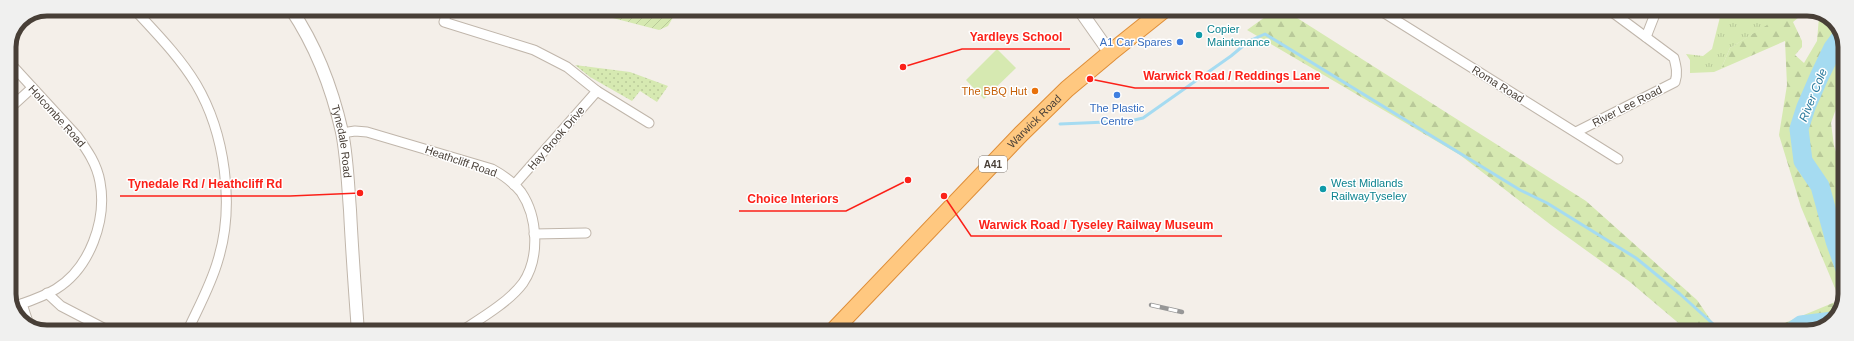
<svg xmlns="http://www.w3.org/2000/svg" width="1854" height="341" font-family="Arial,sans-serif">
<defs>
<pattern id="grass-dots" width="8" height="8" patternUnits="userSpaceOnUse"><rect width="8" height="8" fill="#d6e9b1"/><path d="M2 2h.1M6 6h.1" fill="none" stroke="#b9c999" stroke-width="1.8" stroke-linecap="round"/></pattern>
<pattern id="forest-firs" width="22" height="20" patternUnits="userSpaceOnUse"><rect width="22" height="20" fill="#d6e9b1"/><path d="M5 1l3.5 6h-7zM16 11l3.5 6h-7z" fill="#b9c999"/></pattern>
<pattern id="park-tufts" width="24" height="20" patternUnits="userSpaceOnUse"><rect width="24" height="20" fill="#d6e9b1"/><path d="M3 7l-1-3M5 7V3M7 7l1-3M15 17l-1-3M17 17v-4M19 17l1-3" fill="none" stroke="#b9c999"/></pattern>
<pattern id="garden-furrows" width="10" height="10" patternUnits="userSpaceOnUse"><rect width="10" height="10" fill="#d6e9b1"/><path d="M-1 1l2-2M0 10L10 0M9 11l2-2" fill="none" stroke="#b9c999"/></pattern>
</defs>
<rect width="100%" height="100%" fill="#f4efe9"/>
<polygon fill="url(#grass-dots)" points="575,65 630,72 668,86 657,102 640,91 632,101 590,77"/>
<g fill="url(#forest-firs)">
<polygon points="1276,9 1283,9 1586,201 1697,300 1719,332 1689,332 1630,282 1551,225 1460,155 1247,30"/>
<polygon points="1766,9 1809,9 1793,22 1802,41 1802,47 1795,55 1804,63 1817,41 1819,17 1823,14 1834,20 1845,42 1845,83 1831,123 1834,146 1845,178 1845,299 1832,322 1807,332 1773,332 1775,327 1840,300 1801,207 1779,135 1787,85 1785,41 1721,69 1730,48 1766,25"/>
</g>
<polygon fill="url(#park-tufts)" points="1722,9 1766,9 1767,25 1730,48 1721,69 1714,72 1690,73 1690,60 1686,54 1703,56 1712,49"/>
<polygon fill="url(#garden-furrows)" points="578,9 678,9 668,26 659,30"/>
<polygon fill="#d6e9b1" points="997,49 1016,68 984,99 966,80"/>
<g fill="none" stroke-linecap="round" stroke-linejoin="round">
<polyline stroke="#a5dbf1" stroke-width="3" points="1060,124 1130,121 1143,118 1231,56 1249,41 1265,34 1520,190 1547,203 1636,258 1680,294 1722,332"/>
<g stroke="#a5dbf1" stroke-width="19">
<polyline points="1842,36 1833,48 1819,77 1806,107 1799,129 1803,161 1820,186 1835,241 1845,269"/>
<polyline points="1791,332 1801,325 1833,321"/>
</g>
<g stroke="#c0b6ab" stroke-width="11">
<g id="minor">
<path d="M134,9C156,33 179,56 196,84C225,133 235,205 218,260C211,285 198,308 187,332"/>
<polyline points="448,9 444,22 534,50 567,67 597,91 649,123"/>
<polyline points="1378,9 1618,159"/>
<polyline points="1646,37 1657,9"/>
<path d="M9,62L77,136C87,150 97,164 100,182C107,220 90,268 56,289C43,297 27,302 13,307"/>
<polyline points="9,109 32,88"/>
<path d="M1576,132L1675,82C1678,73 1676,66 1674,58L1608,9"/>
<path d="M342,133L355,131L367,132L492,169C503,175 513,182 521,192C538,217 540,258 523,283C509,302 480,319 460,332"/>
<polyline points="514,185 597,91"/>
<polyline points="534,234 586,233"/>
<polyline points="47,293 61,306 111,332"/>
<polyline points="22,304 29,325"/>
</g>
</g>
<g stroke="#c0b6ab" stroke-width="14">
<g id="tertiary">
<path id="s1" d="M291,9C316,46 332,88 342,132C347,157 348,185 350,210C352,251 355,291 358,332"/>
<polyline points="1079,9 1110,53"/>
</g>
</g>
<g stroke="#df8e38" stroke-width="18">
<g id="trunk">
<path id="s2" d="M832,332L1021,134L1067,89L1110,53L1165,9"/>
</g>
</g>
<use href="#minor" stroke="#fff" stroke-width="9"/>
<use href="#tertiary" stroke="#fff" stroke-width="12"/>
<use href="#trunk" stroke="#ffc880" stroke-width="16"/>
<g stroke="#979797" stroke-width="4.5">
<polyline id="rail" points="1151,305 1182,312"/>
</g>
<use href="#rail" stroke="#fff" stroke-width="3" stroke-dasharray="9" stroke-linecap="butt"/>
</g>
<g fill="#0f9aa8" stroke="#fff" stroke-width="1.5">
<circle cx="1199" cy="35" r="4"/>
<circle cx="1323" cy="189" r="4"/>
</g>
<g fill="#3f7fe0" stroke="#fff" stroke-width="1.5">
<circle cx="1180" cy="42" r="4"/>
<circle cx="1117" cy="95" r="4"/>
</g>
<circle fill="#e8710a" stroke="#fff" stroke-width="1.5" cx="1035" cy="91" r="4"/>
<g text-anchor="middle" stroke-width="3" stroke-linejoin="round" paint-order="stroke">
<rect fill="#fff" stroke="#7f7973" stroke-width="1" x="979" y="156" width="28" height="16" rx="3"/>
<g font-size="10" font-weight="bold" fill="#483f37">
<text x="993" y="168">A41</text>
</g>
<g font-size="11" fill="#0d838f" stroke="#fff" text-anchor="start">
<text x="1207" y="33">Copier<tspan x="1207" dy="13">Maintenance</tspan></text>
<text x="1331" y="187">West Midlands<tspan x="1331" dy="13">RailwayTyseley</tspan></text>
</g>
<g font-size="11" fill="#366cbe" stroke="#fff" text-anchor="end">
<text x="1172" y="46">A1 Car Spares</text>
<text x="1117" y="112" text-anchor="middle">The Plastic<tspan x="1117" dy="13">Centre</tspan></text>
</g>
<g font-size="11" fill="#483f37" stroke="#fff">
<text transform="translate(1498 84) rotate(32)" y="4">Roma Road</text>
<text transform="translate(1627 106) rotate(-27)" y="4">River Lee Road</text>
<text transform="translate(57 116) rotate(48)" y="4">Holcombe Road</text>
<text dy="4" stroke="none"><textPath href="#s2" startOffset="292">Warwick Road</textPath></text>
<text transform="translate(556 138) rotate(-49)" y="4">Hay Brook Drive</text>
<text dy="4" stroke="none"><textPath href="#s1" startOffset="143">Tynedale Road</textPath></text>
<text transform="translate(461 161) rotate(19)" y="4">Heathcliff Road</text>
</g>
<g font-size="11" fill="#c56008" stroke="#fff" text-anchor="end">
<text x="1027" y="95">The BBQ Hut</text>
</g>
<g font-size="12" font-style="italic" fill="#2a7a9d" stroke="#fff">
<text transform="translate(1813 95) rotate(-68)" y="4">River Cole</text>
</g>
</g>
<path d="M0 0H1854V341H0ZM47 16H1807A31 31 0 0 1 1838 47V294A31 31 0 0 1 1807 325H47A31 31 0 0 1 16 294V47A31 31 0 0 1 47 16Z" fill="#f0f0ef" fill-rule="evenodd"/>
<path fill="none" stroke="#483f37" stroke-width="5" d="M47 16H1807A31 31 0 0 1 1838 47V294A31 31 0 0 1 1807 325H47A31 31 0 0 1 16 294V47A31 31 0 0 1 47 16Z"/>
<path fill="none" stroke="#fb2119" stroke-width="1.5" d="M903 67L962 49H1070M1090 79L1135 88H1329M360 193L290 196H120M908 180L846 211H739M944 196L971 236H1222"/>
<g fill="#fb2119" stroke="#fff" stroke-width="1.5">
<circle cx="903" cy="67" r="4"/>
<circle cx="1090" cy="79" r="4"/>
<circle cx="360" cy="193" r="4"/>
<circle cx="908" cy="180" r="4"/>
<circle cx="944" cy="196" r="4"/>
</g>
<g font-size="12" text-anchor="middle" font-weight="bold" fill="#fb2119" stroke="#fff" stroke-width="3" stroke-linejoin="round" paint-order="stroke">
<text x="1016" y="41">Yardleys School</text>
<text x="1232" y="80">Warwick Road / Reddings Lane</text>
<text x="205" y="188">Tynedale Rd / Heathcliff Rd</text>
<text x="793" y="203">Choice Interiors</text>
<text x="1096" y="229">Warwick Road / Tyseley Railway Museum</text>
</g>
</svg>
